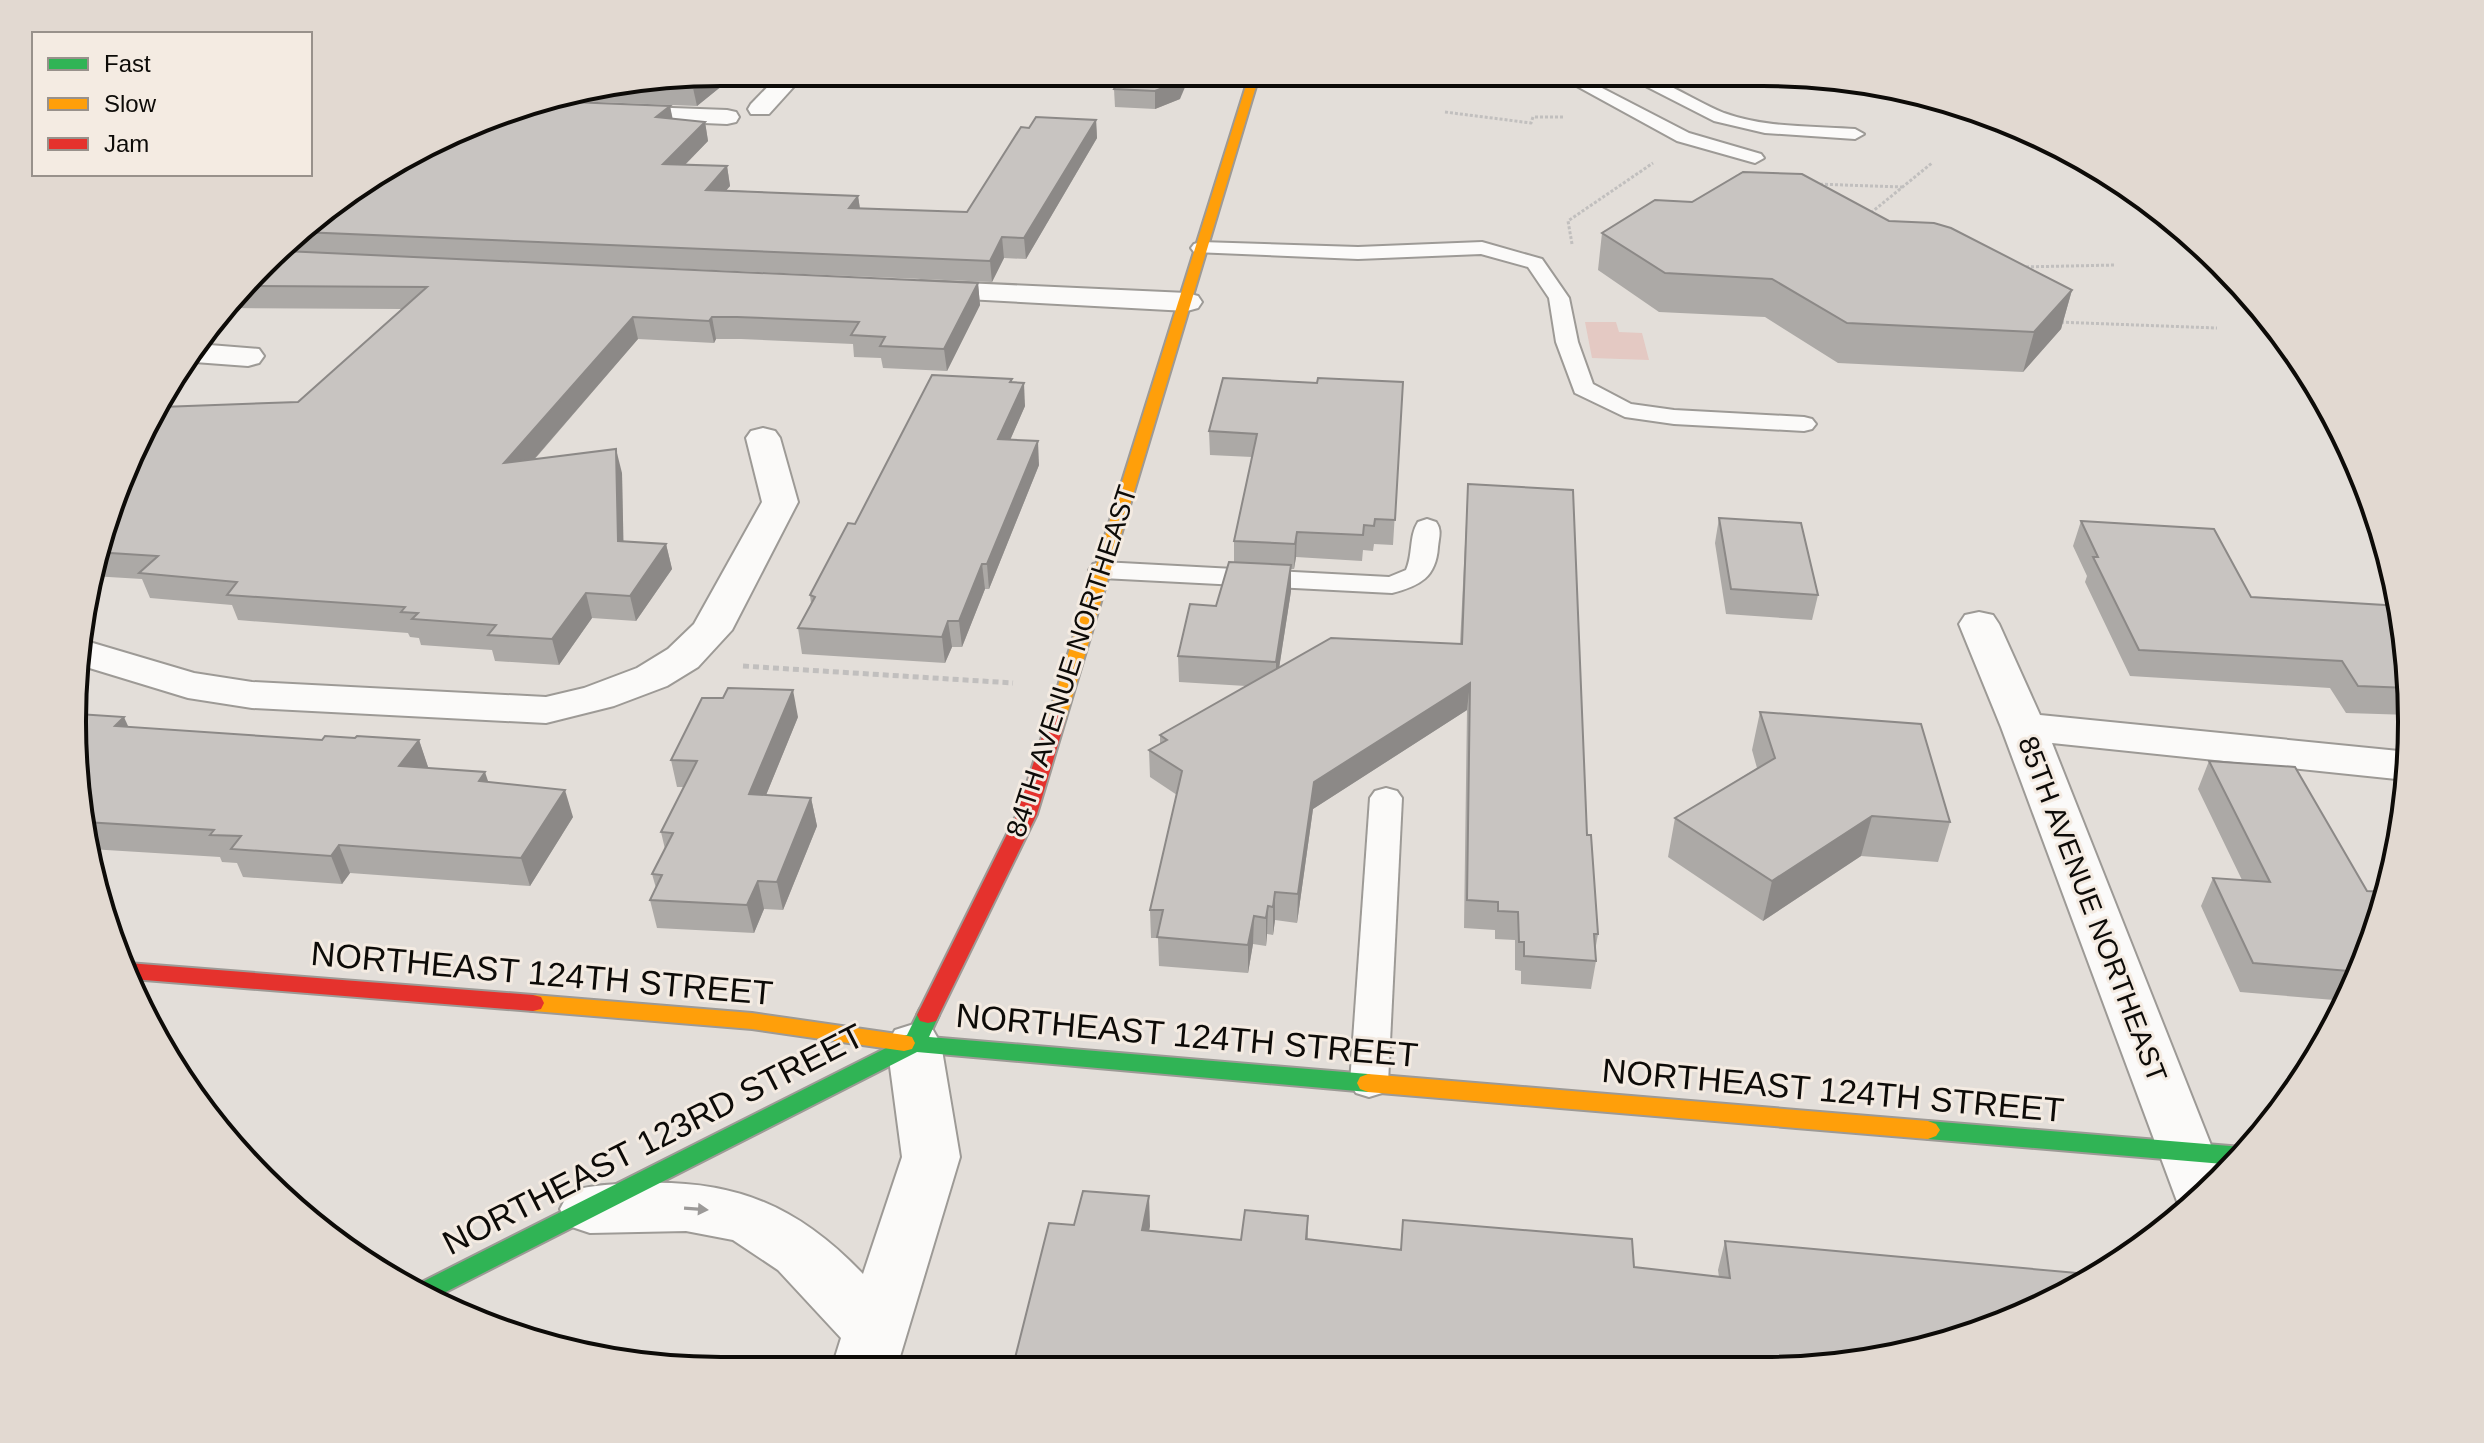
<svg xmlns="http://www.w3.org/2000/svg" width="2484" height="1443" font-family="Arial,sans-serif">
<rect width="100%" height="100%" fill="#e3ded9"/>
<polygon fill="#e4c9c3" points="1585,322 1616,322 1619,332 1642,333 1649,360 1592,358"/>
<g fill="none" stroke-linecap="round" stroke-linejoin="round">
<g stroke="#9d9a96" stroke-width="4">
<g id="lane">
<polygon points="1553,73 1573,73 1689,133 1761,154 1764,158 1755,163 1677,141"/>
<path d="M1620,73C1658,73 1689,99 1724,113C1765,128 1812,126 1855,129L1864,134L1855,139L1765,133L1714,121Z"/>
<polygon points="1201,242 1358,247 1482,242 1542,259 1569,298 1578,342 1593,384 1631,404 1674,410 1804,417 1812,419 1816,424 1812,429 1804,431 1674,424 1625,417 1575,393 1556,342 1549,298 1528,267 1481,254 1358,259 1194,252 1191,248 1194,244"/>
<path d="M1427,519L1436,522C1442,530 1439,537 1438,547C1436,577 1420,586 1392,593L1102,578L1093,576L1089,570L1093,564L1102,562L1389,577L1406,570C1413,555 1409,536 1418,522Z"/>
<polygon points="1386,788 1397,791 1402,798 1388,1083 1382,1093 1369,1097 1356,1093 1350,1083 1370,798 1375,791"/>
</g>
</g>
<g stroke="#9d9a96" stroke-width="4">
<g id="street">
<polygon points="782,72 807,72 769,114 751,114 748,109 751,104"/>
<polygon points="535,103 727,110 736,112 739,117 736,122 727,124 499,114 513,106"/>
<polygon points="921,281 1187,293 1198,296 1202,302 1198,308 1187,311 910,296 906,290 910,284"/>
<polygon points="197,344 259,349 264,356 259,363 248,366 181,361"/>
<polygon points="763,428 775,431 780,438 798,502 732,630 698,667 667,686 614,706 546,723 252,708 188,698 83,666 86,641 194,673 252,682 546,697 584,688 637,668 668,649 694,624 762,502 746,438 751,431"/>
<polygon points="1979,612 1993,615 1999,624 2040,715 2409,752 2406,780 2052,743 2224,1178 2181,1212 2001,727 1959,624 1965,615"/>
<path d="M914,1024L933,1030L941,1044L960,1157L896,1370H831L841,1338L778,1270L733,1240L686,1231L590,1233L569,1226L560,1209L569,1192C593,1184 617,1184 642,1183C736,1180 798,1206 863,1274L902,1157L887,1044L895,1030Z"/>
</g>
</g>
<g stroke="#9d9a96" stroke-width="4">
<g id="fast">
<polygon points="928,1007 936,1009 939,1015 929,1037 1368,1074 1376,1077 1379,1083 1376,1089 1368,1092 917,1052 434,1298 412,1287 894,1044 896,1037 907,1035 920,1009"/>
<polygon points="1928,1121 2242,1147 2248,1149 2235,1165 1928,1139 1920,1136 1916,1130 1920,1124"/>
</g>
</g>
<g stroke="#9d9a96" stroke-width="4">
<g id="slow">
<polygon points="1250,73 1260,73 1066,718 1057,723 1051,722 1048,718"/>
<polygon points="533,995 752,1013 904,1035 912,1037 915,1043 912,1049 904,1051 752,1029 533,1011 525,1009 522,1003 525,997"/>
<polygon points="1368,1074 1928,1121 1936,1124 1940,1130 1936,1136 1928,1139 1368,1092 1360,1089 1357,1083 1360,1077"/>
</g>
</g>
<g stroke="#9d9a96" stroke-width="4">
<g id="jam">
<polygon points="1057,713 1066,718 1037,814 939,1015 936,1021 928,1023 920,1021 917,1015 1017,814 1048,718"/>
<polygon points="128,963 533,995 541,997 544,1003 541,1009 533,1011 132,979 125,964"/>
</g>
</g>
<g stroke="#c1bfbe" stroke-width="3" stroke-dasharray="3 2" stroke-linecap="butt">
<polyline points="1445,112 1531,123 1533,117 1563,117"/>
<polyline points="1815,184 1902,187"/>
<polyline points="1867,216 1932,163"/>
<polyline points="1572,244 1568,221 1653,163"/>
<polyline points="2021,267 2116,265"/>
<polyline points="2056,322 2217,328"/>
</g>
<polyline stroke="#c1bfbe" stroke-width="5" stroke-dasharray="6 4" stroke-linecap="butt" points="743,666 1013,683"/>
<use href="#lane" fill="#fbfaf9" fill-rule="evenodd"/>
<use href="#street" fill="#fbfaf9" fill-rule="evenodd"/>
<use href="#fast" fill="#30b455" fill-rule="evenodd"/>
<use href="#slow" fill="#ff9f0a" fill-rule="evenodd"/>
<use href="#jam" fill="#e5322d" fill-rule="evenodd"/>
</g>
<g fill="#aca9a6">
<polygon points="722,72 739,72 697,106 549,100"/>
<polygon points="1122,73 1180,99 1155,109 1115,107 1114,89"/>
<polygon points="670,106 672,119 705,122 708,141 685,165 727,166 730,186 726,190 858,196 860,209 967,212 1029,128 1096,120 1097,138 1026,259 1004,258 992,282 454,259 978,283 980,305 947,371 883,368 881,358 854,357 853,344 741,339 716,339 714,343 638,339 534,460 622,473 623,541 666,544 672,569 636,621 592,618 559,665 495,661 492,650 421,645 419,638 410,637 408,633 238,620 232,605 150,598 142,579 92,576 94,553 162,403 164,407 298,402 403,309 231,308 326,206"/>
<polygon points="1889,221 2072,290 2061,329 2023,372 1838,363 1765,317 1659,312 1598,270 1602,233"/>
<polygon points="1012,379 1012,382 1025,406 1010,440 1039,465 989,589 985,589 962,647 952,647 945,663 802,654 798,628 811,603 810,595 855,524"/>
<polygon points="1403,382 1393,545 1374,544 1373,551 1363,550 1362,561 1296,557 1294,569 1291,569 1291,591 1279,668 1460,644 1468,484 1587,835 1598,934 1595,951 1596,961 1591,989 1521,984 1521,971 1515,970 1515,940 1495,939 1495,930 1464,928 1467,710 1313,809 1297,923 1275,920 1273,935 1267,934 1266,946 1253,944 1248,973 1159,966 1158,938 1151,938 1150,910 1177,795 1150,777 1149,750 1160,744 1160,735 1246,686 1179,682 1178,656 1216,606 1234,562 1234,541 1252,457 1210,455 1209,431 1317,383"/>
<polygon points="1719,518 1818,595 1812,620 1726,614 1715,543"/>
<polygon points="2081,521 2251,597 2401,606 2411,715 2346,713 2330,688 2130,676 2085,582 2087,576 2073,546"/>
<polygon points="1760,712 1950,822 1938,862 1861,856 1763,921 1668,857 1675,818 1757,768 1752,750"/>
<polygon points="798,717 766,795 811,798 817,826 783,910 764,909 754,933 657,928 650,900 656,888 652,874 665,849 661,832 684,787 677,787 671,760"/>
<polygon points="129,727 322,740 355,738 419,740 428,767 427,768 488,782 573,817 530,886 350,873 342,884 243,877 237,863 222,862 220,857 90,849 73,764"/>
<polygon points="2209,761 2363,970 2346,1001 2240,992 2201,906 2213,878 2242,880 2198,789"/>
<polygon points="1308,1216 1308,1239 1401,1249 1403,1220 1634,1267 1719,1277 1718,1270 1725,1241 1971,1337 1074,1225 1150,1226 1149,1230 1241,1240"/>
</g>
<g fill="#8c8987">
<polygon points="722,72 739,72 697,106 693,88 711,74"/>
<polygon points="1183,73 1191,73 1180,99 1155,109 1155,91"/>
<polygon points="670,106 674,125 656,117"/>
<polygon points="1096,120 1097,138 1026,259 1024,238"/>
<polygon points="705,122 708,141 666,184 663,164"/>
<polygon points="727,166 730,186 710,210 706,190"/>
<polygon points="858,196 861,216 849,208"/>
<polygon points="1002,237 1004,258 992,282 990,261"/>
<polygon points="978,283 980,305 947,371 944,349"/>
<polygon points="2072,290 2061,329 2023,372 2034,332"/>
<polygon points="633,317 638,339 510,487 504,463"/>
<polygon points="712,317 716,339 714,343 709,321"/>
<polygon points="1024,383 1025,406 1000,463 998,439"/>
<polygon points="1038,441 1039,465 989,589 987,564"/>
<polygon points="616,449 622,473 624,566 618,541"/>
<polygon points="1297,532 1296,557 1294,569 1295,544"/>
<polygon points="666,544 672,569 636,621 630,596"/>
<polygon points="982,564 985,589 962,647 959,621"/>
<polygon points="1291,565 1291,591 1276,688 1276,662"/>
<polygon points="586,593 592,618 559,665 552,639"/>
<polygon points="948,621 952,647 945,663 942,637"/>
<polygon points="1470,683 1467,710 1313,809 1297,923 1298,894 1314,782"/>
<polygon points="793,690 798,717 755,822 749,794"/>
<polygon points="124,717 136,744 115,726"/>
<polygon points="419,740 428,767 409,793 399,766"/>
<polygon points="485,772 494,799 479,781"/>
<polygon points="565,790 573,817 530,886 521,858"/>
<polygon points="811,798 817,826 783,910 777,882"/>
<polygon points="1872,816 1861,856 1763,921 1772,881"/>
<polygon points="339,845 350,873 342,884 331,856"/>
<polygon points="758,881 764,909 754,933 747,905"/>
<polygon points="1275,892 1275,920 1273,935 1273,907"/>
<polygon points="1268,906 1267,934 1266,946 1266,918"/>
<polygon points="1254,916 1253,944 1248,973 1248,945"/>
<polygon points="1149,1196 1150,1226 1143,1259 1142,1230"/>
</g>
<g fill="#c8c4c1" stroke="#8c8987" stroke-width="2">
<polygon points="1122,73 1183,73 1180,81 1155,91 1114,89"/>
<polygon points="711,74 693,88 638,86"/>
<polygon points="546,101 670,106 656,117 705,122 663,164 727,166 706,190 858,196 849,208 967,212 1021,127 1029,128 1036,117 1096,120 1024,238 1002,237 990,261 302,232 326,206 513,106"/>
<polygon points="1743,172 1802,174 1889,221 1934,223 1951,228 2072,290 2034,332 1847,323 1772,279 1665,273 1602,233 1655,200 1692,202"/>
<polygon points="284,251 978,283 944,349 880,346 885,337 851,335 859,322 737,317 712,317 709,321 633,317 504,463 616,449 618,541 666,544 630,596 586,593 552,639 488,635 496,625 412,619 418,613 401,612 405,607 227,595 237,582 139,573 158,556 95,552 161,407 298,402 427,287 251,286"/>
<polygon points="932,375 1012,379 1010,382 1024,383 998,439 1038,441 987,564 982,564 959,621 948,621 942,637 798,628 815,597 810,595 848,523 855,524"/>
<polygon points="1223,378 1317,383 1318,378 1403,382 1395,520 1375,519 1374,526 1364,525 1363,535 1297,532 1295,544 1234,541 1257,434 1209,431"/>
<polygon points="1468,484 1573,490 1587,835 1591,835 1598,934 1594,934 1596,961 1524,956 1524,942 1519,942 1518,912 1498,911 1498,902 1467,900 1470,683 1314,782 1298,894 1275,892 1273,907 1268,906 1266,918 1254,916 1248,945 1157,937 1163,910 1150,910 1182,771 1149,750 1167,740 1160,735 1331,638 1462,644"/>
<polygon points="1719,518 1801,523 1818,595 1731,589"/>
<polygon points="2081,521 2214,529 2251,597 2401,606 2409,688 2358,686 2342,661 2139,650 2093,557 2098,557"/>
<polygon points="1229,562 1291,565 1276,662 1178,656 1190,604 1216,606"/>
<polygon points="728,688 793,690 749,794 811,798 777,882 758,881 747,905 650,900 662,875 652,874 673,833 661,832 697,761 671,760 702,698 723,698"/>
<polygon points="1760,712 1921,724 1950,822 1872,816 1772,881 1675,818 1775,758"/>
<polygon points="78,714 124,717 115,726 322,740 325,736 355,738 357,736 419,740 399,766 485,772 479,781 565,790 521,858 339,845 331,856 231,849 241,836 210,835 214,830 85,822 73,764"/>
<polygon points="2209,761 2295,767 2367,891 2386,892 2361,972 2253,963 2213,878 2270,882"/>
<polygon points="1083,1191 1149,1196 1142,1230 1241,1240 1245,1210 1308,1216 1306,1239 1401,1250 1403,1220 1632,1239 1634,1267 1730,1278 1725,1241 2099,1275 2088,1284 1971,1337 1805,1370 1012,1370 1049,1223 1074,1225"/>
</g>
<defs><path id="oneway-solid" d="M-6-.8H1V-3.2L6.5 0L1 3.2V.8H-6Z" transform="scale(2)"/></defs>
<use fill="#9c9a99" href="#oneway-solid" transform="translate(696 1209) rotate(4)"/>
<g text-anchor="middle" stroke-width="6" stroke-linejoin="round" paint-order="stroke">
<g font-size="28" fill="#0d0b08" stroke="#f4ebe2">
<text transform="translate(1071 661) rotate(-72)" y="10">84TH AVENUE NORTHEAST</text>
<text transform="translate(2093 909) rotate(69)" y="10">85TH AVENUE NORTHEAST</text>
</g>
<g font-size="34" fill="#0d0b08" stroke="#f4ebe2">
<text transform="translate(542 973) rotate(5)" y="12">NORTHEAST 124TH STREET</text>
<text transform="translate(1187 1035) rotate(5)" y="12">NORTHEAST 124TH STREET</text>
<text transform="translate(1833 1090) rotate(5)" y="12">NORTHEAST 124TH STREET</text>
<text transform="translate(653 1139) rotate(-27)" y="12">NORTHEAST 123RD STREET</text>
</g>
</g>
<path d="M0 0H2484V1443H0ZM721 86H1763A635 635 0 0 1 2398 721V722A635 635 0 0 1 1763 1357H721A635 635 0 0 1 86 722V721A635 635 0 0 1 721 86Z" fill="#e2d9d1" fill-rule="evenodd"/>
<path fill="none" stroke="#0d0b08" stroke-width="4" d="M721 86H1763A635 635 0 0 1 2398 721V722A635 635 0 0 1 1763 1357H721A635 635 0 0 1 86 722V721A635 635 0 0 1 721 86Z"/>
<rect x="32" y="32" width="280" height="144" fill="#f4ebe2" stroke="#98918b" stroke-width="2"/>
<rect x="48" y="58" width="40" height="12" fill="#30b455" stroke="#98918b" stroke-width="2"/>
<text x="104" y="72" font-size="24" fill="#0d0b08">Fast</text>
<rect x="48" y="98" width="40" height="12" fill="#ff9f0a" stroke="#98918b" stroke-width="2"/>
<text x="104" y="112" font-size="24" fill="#0d0b08">Slow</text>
<rect x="48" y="138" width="40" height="12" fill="#e5322d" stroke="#98918b" stroke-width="2"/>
<text x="104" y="152" font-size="24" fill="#0d0b08">Jam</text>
</svg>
